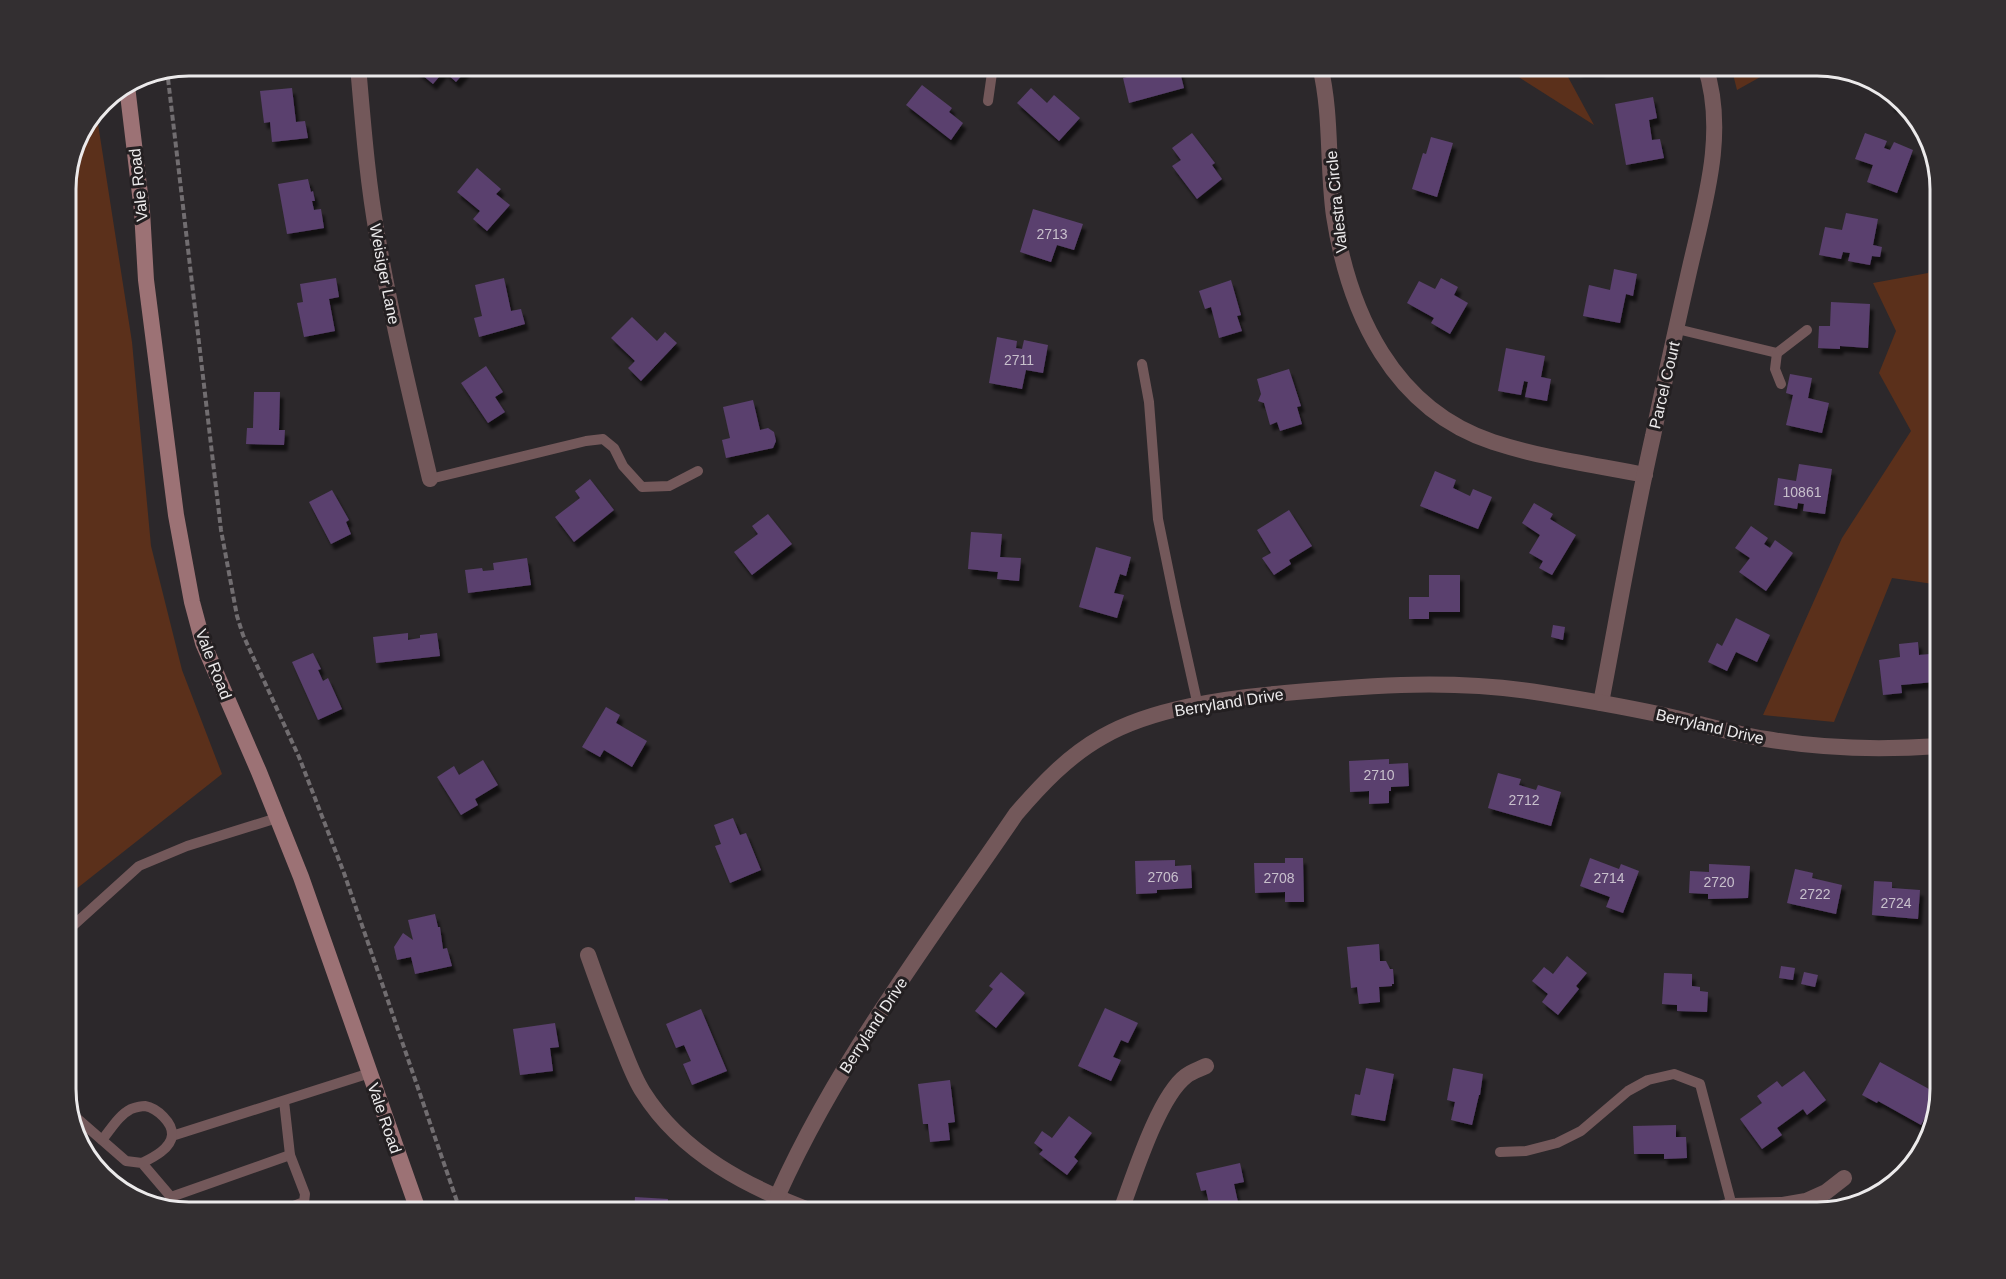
<svg xmlns="http://www.w3.org/2000/svg" width="2006" height="1279" font-family="Arial,sans-serif">
<defs>
<filter id="shadow"><feDropShadow dx="3.5" dy="6" stdDeviation="1.5" flood-color="#0009"/></filter>
</defs>
<rect width="100%" height="100%" fill="#2c282b"/>
<g fill="#5b301b">
<polygon points="1509,66 1562,66 1594,125 1517,76"/>
<polygon points="1731,66 1780,66 1737,90"/>
<polygon points="96,111 132,342 151,546 182,670 222,774 66,897 66,181 76,142"/>
<polygon points="1925,133 1940,189 1940,222 1921,137"/>
<polygon points="1940,230 1940,585 1892,578 1834,722 1763,715 1842,538 1911,431 1879,373 1896,331 1873,283 1928,273"/>
</g>
<g fill="#5a406e" filter="url(#shadow)">
<polygon points="418,66 470,66 456,82 444,71 433,84 415,69"/>
<rect x="1579" y="66" width="22" height="5"/>
<polygon points="1179,68 1184,88 1129,103 1123,78 1157,69 1159,73"/>
<polygon points="922,85 952,108 949,112 963,123 951,140 906,105"/>
<polygon points="292,88 296,122 305,121 308,138 272,142 270,122 264,123 260,91"/>
<polygon points="1031,88 1047,103 1054,95 1080,118 1059,141 1017,103"/>
<polygon points="1892,94 1893,95 1904,107 1891,106"/>
<polygon points="1653,97 1657,118 1649,120 1652,140 1660,139 1664,158 1626,165 1615,104"/>
<polygon points="1192,133 1215,163 1212,165 1222,179 1197,199 1172,166 1181,160 1172,148"/>
<polygon points="1865,133 1887,141 1884,148 1890,150 1894,142 1913,150 1897,193 1867,182 1873,165 1855,159"/>
<polygon points="1431,137 1453,143 1437,197 1412,189 1423,153 1426,154"/>
<polygon points="477,168 501,189 496,194 510,205 487,231 473,219 480,211 457,192"/>
<polygon points="308,179 311,192 313,191 315,201 312,201 314,210 321,209 324,228 287,234 278,184"/>
<polygon points="1033,209 1083,224 1074,250 1057,245 1051,262 1020,252"/>
<polygon points="1846,213 1878,219 1873,245 1882,247 1880,257 1872,256 1870,265 1848,261 1850,253 1843,252 1841,259 1819,255 1825,227 1842,230"/>
<polygon points="1614,269 1637,274 1633,296 1626,294 1620,323 1583,316 1589,285 1610,290"/>
<polygon points="336,278 339,297 329,299 335,331 304,337 297,303 303,302 300,284"/>
<polygon points="504,278 511,311 521,309 525,324 479,337 474,318 482,316 475,285"/>
<polygon points="1441,278 1458,287 1454,295 1468,303 1450,334 1431,323 1434,318 1407,303 1419,281 1435,289"/>
<polygon points="1231,280 1241,315 1237,316 1242,331 1219,338 1211,307 1205,309 1199,291"/>
<polygon points="1831,302 1870,304 1868,348 1840,346 1840,349 1818,348 1819,326 1830,326"/>
<polygon points="632,317 657,341 665,332 677,343 641,381 628,368 635,361 611,338"/>
<polygon points="997,337 1017,341 1016,348 1022,349 1024,340 1048,345 1043,373 1026,370 1022,389 989,383"/>
<polygon points="1506,348 1545,356 1541,377 1551,379 1547,401 1525,397 1528,382 1524,381 1521,395 1498,391"/>
<polygon points="486,366 503,392 495,397 505,412 488,423 461,383"/>
<polygon points="1289,369 1301,406 1297,407 1302,424 1280,431 1277,422 1270,425 1264,403 1258,401 1261,394 1257,379"/>
<polygon points="1790,374 1812,378 1808,398 1829,403 1822,433 1786,425 1793,395 1786,393"/>
<polygon points="254,392 280,392 279,430 285,430 284,445 246,444 247,428 253,428"/>
<polygon points="753,400 760,430 768,428 774,432 776,441 773,448 726,458 722,440 730,438 723,407"/>
<polygon points="1799,464 1832,469 1825,514 1803,511 1804,504 1798,503 1797,509 1774,505 1778,478 1796,481"/>
<polygon points="1435,471 1456,480 1453,488 1470,496 1473,489 1492,497 1478,529 1420,506"/>
<polygon points="590,479 614,510 574,542 555,517 580,498 575,491"/>
<polygon points="1940,481 1940,496 1933,485"/>
<polygon points="332,490 349,520 346,522 351,534 331,544 309,502"/>
<polygon points="1534,503 1553,514 1550,519 1576,535 1552,575 1539,568 1543,561 1529,553 1540,535 1522,523"/>
<polygon points="1289,510 1312,546 1289,560 1291,564 1274,575 1262,558 1271,553 1257,530"/>
<polygon points="768,514 792,544 752,575 734,552 758,534 752,526"/>
<polygon points="1751,526 1768,538 1764,544 1770,548 1775,540 1793,553 1766,591 1739,572 1750,558 1735,548"/>
<polygon points="971,532 1002,534 1000,557 1021,558 1019,581 997,579 998,572 968,569"/>
<polygon points="1096,547 1131,557 1126,576 1120,574 1114,593 1124,595 1117,618 1079,607"/>
<polygon points="527,558 531,585 468,593 465,570 482,568 483,571 494,570 493,563"/>
<polygon points="1429,575 1460,575 1460,612 1429,612 1429,619 1409,619 1409,597 1429,597"/>
<polygon points="1736,618 1770,635 1757,662 1736,652 1727,671 1708,662 1717,643 1722,646"/>
<polygon points="1553,625 1565,627 1563,640 1551,637"/>
<polygon points="408,633 408,640 420,638 420,635 437,633 440,656 376,663 373,637"/>
<polygon points="1918,642 1919,655 1930,654 1934,682 1901,685 1902,693 1883,695 1879,660 1900,657 1899,644"/>
<polygon points="313,653 321,669 318,670 323,681 328,678 342,709 318,720 292,662"/>
<polygon points="606,707 620,715 616,723 647,741 632,767 604,750 600,757 582,747"/>
<polygon points="1389,759 1389,764 1408,763 1409,786 1391,787 1391,791 1389,791 1389,803 1369,804 1369,791 1350,792 1349,761"/>
<polygon points="483,760 498,785 475,799 478,805 461,815 437,777 454,766 459,775"/>
<polygon points="1498,773 1521,779 1519,785 1536,790 1538,785 1561,792 1551,826 1488,808"/>
<polygon points="733,818 740,835 746,833 761,870 730,883 715,846 721,844 714,825"/>
<polygon points="1285,858 1303,858 1304,902 1285,902 1285,892 1255,893 1254,863 1285,863"/>
<polygon points="1590,858 1619,869 1621,864 1639,871 1623,913 1606,907 1610,897 1580,886"/>
<polygon points="1175,860 1175,866 1191,865 1192,888 1157,890 1157,893 1136,894 1135,861"/>
<polygon points="1709,864 1750,866 1748,898 1708,899 1708,894 1689,893 1690,871 1709,872"/>
<polygon points="1795,869 1813,873 1812,878 1842,885 1836,914 1787,903"/>
<polygon points="1874,881 1892,882 1892,888 1920,890 1918,919 1872,915"/>
<polygon points="435,914 438,927 440,927 443,949 447,948 452,966 415,974 411,957 397,960 394,947 403,933 413,940 408,920"/>
<polygon points="1379,944 1380,961 1386,961 1390,969 1393,969 1394,984 1392,984 1392,986 1379,987 1380,1002 1359,1004 1357,987 1351,988 1347,947"/>
<polygon points="1567,956 1587,973 1576,986 1579,989 1558,1015 1542,1002 1548,994 1532,981 1544,967 1553,974"/>
<polygon points="1781,966 1795,968 1793,980 1779,978"/>
<polygon points="1001,972 1025,993 996,1028 975,1011 993,989 989,986"/>
<polygon points="1804,972 1818,975 1815,987 1801,984"/>
<polygon points="1664,973 1692,974 1692,986 1700,987 1700,991 1708,992 1707,1012 1677,1011 1677,1005 1662,1004"/>
<polygon points="1105,1008 1138,1023 1128,1043 1121,1040 1113,1057 1121,1060 1111,1081 1078,1066"/>
<polygon points="701,1009 727,1071 692,1085 683,1064 691,1061 684,1045 676,1048 666,1024"/>
<polygon points="555,1023 559,1047 550,1048 553,1071 520,1075 513,1029"/>
<polygon points="1880,1062 1938,1094 1921,1125 1878,1101 1877,1103 1862,1095"/>
<polygon points="1366,1068 1394,1074 1385,1121 1351,1115 1355,1094 1360,1095"/>
<polygon points="1453,1068 1483,1074 1480,1095 1479,1095 1472,1125 1451,1120 1455,1102 1447,1100"/>
<polygon points="1804,1071 1826,1100 1807,1115 1803,1109 1777,1128 1782,1135 1762,1149 1740,1119 1762,1103 1757,1096 1777,1081 1782,1087"/>
<polygon points="950,1080 955,1122 948,1123 950,1140 930,1142 928,1124 923,1124 918,1084"/>
<polygon points="1069,1116 1092,1133 1074,1157 1078,1161 1067,1175 1039,1154 1043,1150 1034,1143 1042,1131 1052,1138"/>
<polygon points="1676,1125 1676,1137 1686,1137 1687,1158 1664,1159 1664,1154 1634,1154 1633,1126"/>
<polygon points="1240,1163 1244,1182 1234,1184 1240,1211 1229,1213 1211,1213 1206,1190 1201,1191 1196,1173"/>
<polygon points="635,1197 668,1199 667,1213 634,1213"/>
</g>
<g fill="none" stroke-linecap="round" stroke-linejoin="round">
<polyline stroke="#716d70" stroke-width="4" stroke-dasharray="6 3" stroke-linecap="butt" points="167,70 221,530 237,616 243,635 299,757 344,873 461,1213"/>
<g stroke="#73585a" stroke-width="10">
<polyline points="988,101 993,66"/>
<polyline points="1677,329 1777,353 1807,330"/>
<polyline points="1777,353 1775,369 1781,384"/>
<polyline points="1142,364 1149,402 1158,519 1176,607 1198,706"/>
<polyline points="430,479 586,441 603,439 614,448 623,466 642,487 669,486 698,471"/>
<polyline points="66,932 139,866 187,846 277,818"/>
<polyline points="71,1113 126,1161 142,1163 171,1197 175,1209"/>
<polyline points="172,1136 370,1073"/>
<path d="M102,1140C111,1129 119,1115 131,1109C134,1108 142,1106 145,1106C157,1108 173,1123 172,1135C171,1149 152,1158 142,1163"/>
<polyline points="1500,1152 1526,1151 1557,1143 1581,1131 1628,1091 1648,1080 1674,1074 1700,1084 1732,1206"/>
<polyline points="171,1197 290,1155"/>
<polyline points="276,1213 304,1202 305,1194 290,1155 284,1101"/>
</g>
<g stroke="#73585a" stroke-width="16">
<path d="M358,66C363,122 367,178 377,234C391,317 411,398 430,479"/>
<path d="M1320,66C1332,115 1327,166 1334,216C1349,313 1393,409 1493,442C1542,458 1595,465 1645,475"/>
<path d="M1601,703C1618,614 1633,524 1653,436C1664,382 1676,329 1688,276C1703,208 1728,134 1705,66"/>
<path d="M588,955C599,986 610,1016 622,1046C628,1061 634,1078 643,1092C682,1154 749,1188 817,1213"/>
<path d="M770,1213C831,1069 928,943 1016,814C1041,785 1068,756 1102,737C1152,708 1227,698 1285,693C1373,685 1454,679 1542,693C1586,700 1632,708 1676,718C1705,725 1735,734 1766,739C1823,749 1882,750 1940,746"/>
<path d="M1120,1213C1133,1179 1158,1097 1186,1076C1191,1072 1200,1069 1206,1066"/>
<polyline points="1701,1213 1732,1206 1783,1205 1806,1201 1826,1192 1844,1178"/>
</g>
<polyline stroke="#9c7275" stroke-width="16" points="127,86 142,211 146,280 176,515 192,602 203,643 259,772 301,877 419,1213"/>
</g>
<g text-anchor="middle" stroke-width="6" stroke-linejoin="round" paint-order="stroke">
<g font-size="14" fill="#c8c0cc">
<text x="1052" y="239">2713</text>
<text x="1019" y="365">2711</text>
<text x="1802" y="497">10861</text>
<text x="1379" y="780">2710</text>
<text x="1524" y="805">2712</text>
<text x="1163" y="882">2706</text>
<text x="1279" y="883">2708</text>
<text x="1609" y="883">2714</text>
<text x="1719" y="887">2720</text>
<text x="1815" y="899">2722</text>
<text x="1896" y="908">2724</text>
</g>
<g font-size="16" fill="#eceaeb" stroke="#231f21">
<text transform="translate(138 185) rotate(-96)" y="6">Vale Road</text>
<text transform="translate(1336 202) rotate(-96)" y="6">Valestra Circle</text>
<text transform="translate(385 274) rotate(79)" y="6">Weisiger Lane</text>
<text transform="translate(1664 385) rotate(-77)" y="6">Parcel Court</text>
<text transform="translate(214 664) rotate(69)" y="6">Vale Road</text>
<text transform="translate(1229 702) rotate(-9)" y="6">Berryland Drive</text>
<text transform="translate(1710 726) rotate(13)" y="6">Berryland Drive</text>
<text transform="translate(873 1025) rotate(-57)" y="6">Berryland Drive</text>
<text transform="translate(385 1118) rotate(71)" y="6">Vale Road</text>
</g>
</g>
<path d="M0 0H2006V1279H0ZM189 76H1817A113 113 0 0 1 1930 189V1089A113 113 0 0 1 1817 1202H189A113 113 0 0 1 76 1089V189A113 113 0 0 1 189 76Z" fill="#332f31" fill-rule="evenodd"/>
<path fill="none" stroke="#eceaeb" stroke-width="3" d="M189 76H1817A113 113 0 0 1 1930 189V1089A113 113 0 0 1 1817 1202H189A113 113 0 0 1 76 1089V189A113 113 0 0 1 189 76Z"/>
</svg>
